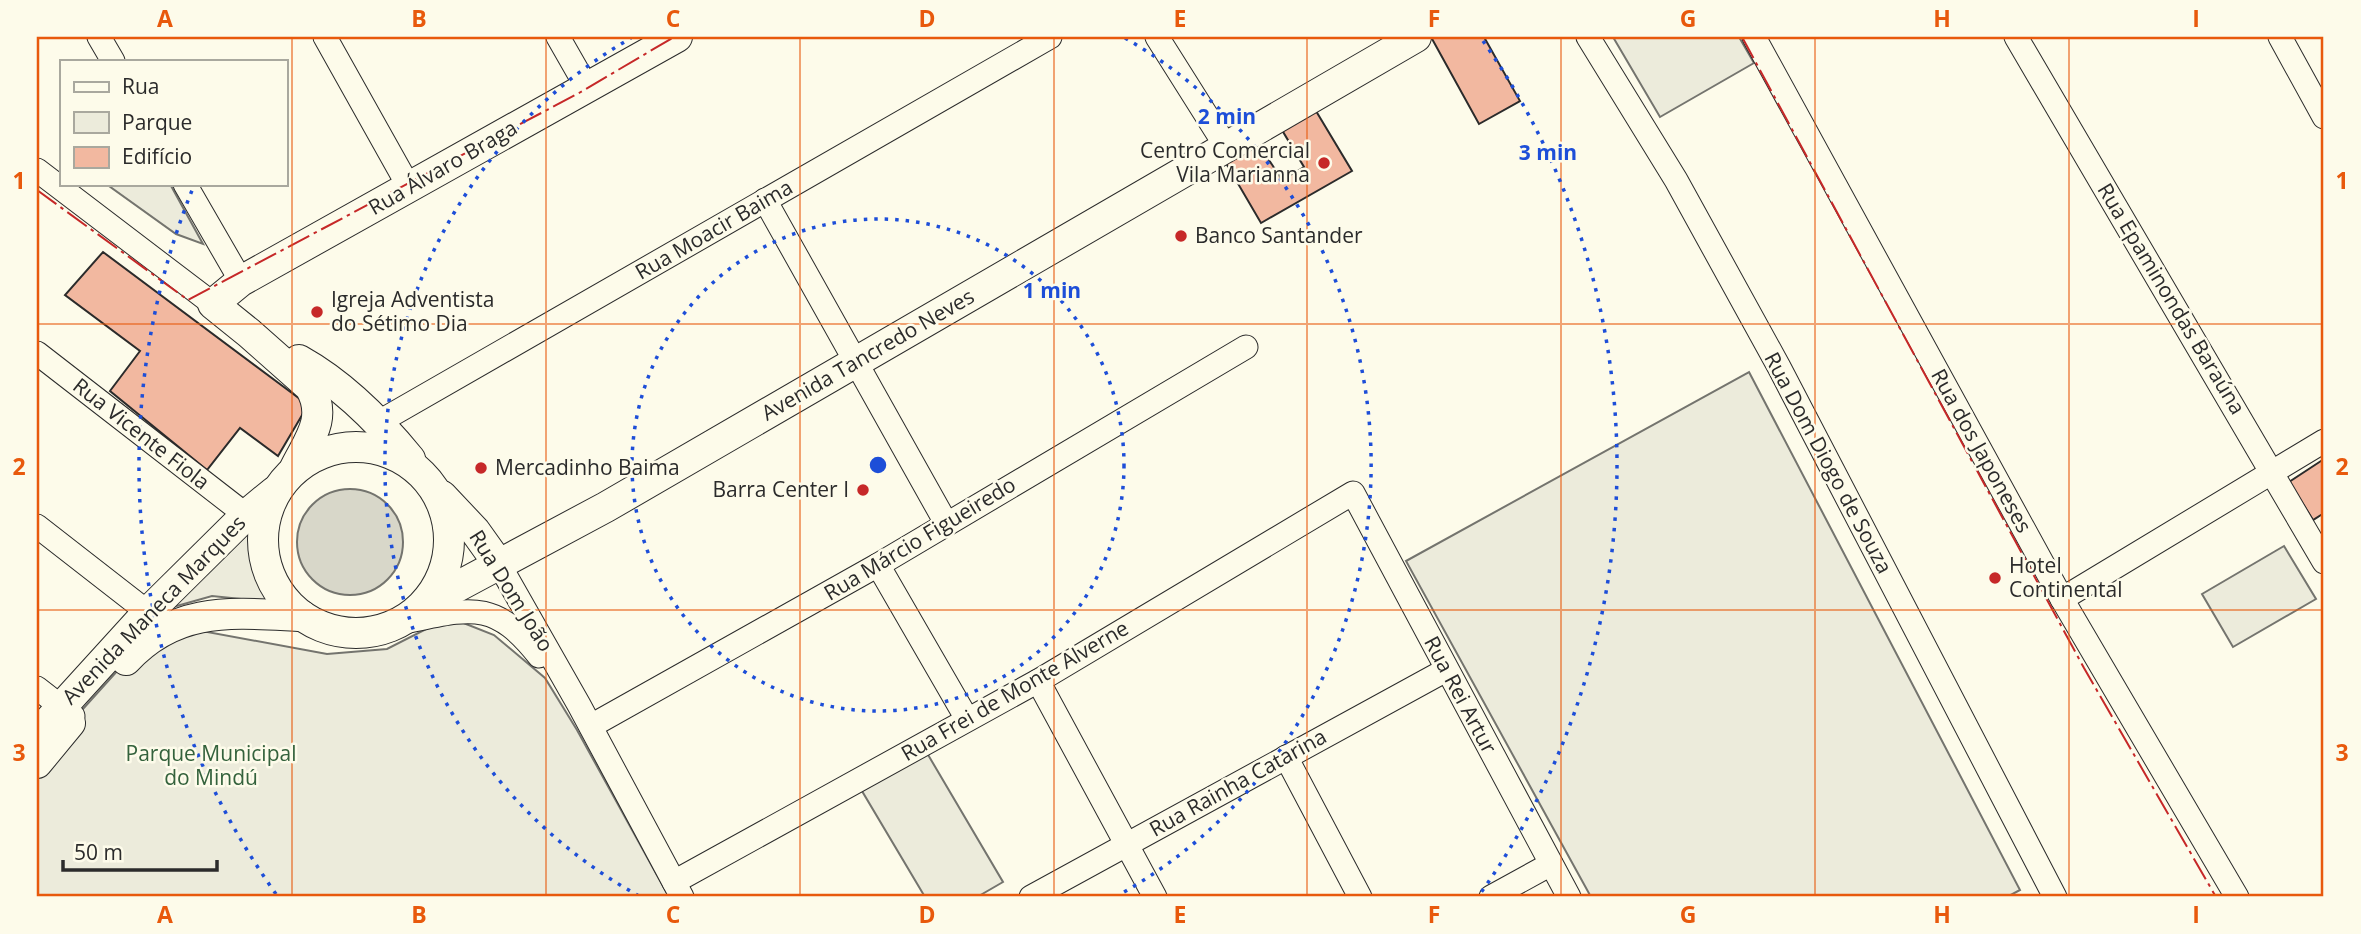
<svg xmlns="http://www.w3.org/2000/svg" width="2361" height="934" font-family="'Open Sans',sans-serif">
<rect width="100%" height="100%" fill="#fdfbea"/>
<g fill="#ecebdb" stroke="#74746e" stroke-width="2">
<polygon points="1613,37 1739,37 1754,63 1660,117"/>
<polygon points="112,184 170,184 203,244 176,234 109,186"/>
<polygon points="1749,372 2020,890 2007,897 1591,897 1406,561"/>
<polygon points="258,511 253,552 260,574 279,603 212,596 159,611"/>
<polygon points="2284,546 2316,599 2233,647 2202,594"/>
<polygon points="461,622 494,635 545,678 577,730 669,897 37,897 37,767 82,710 137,649 175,626 327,654 387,649 434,625"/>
<polygon points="927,753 1003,882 977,897 925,897 862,791"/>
</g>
<circle fill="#d8d7c9" stroke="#74746e" stroke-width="2" cx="350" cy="542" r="53"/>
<g fill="#f2b8a0" stroke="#2b2b2b" stroke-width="2">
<polygon points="1431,37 1484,37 1520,101 1479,124"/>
<polygon points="1313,106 1352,171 1261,223 1223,158 1256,140 1282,180 1304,167 1279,125"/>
<polygon points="103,252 308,405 278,456 240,428 207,470 110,391 140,351 65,295"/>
<polygon points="2324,459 2324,513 2313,520 2289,482"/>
</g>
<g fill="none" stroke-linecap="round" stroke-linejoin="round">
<g stroke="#2b2b2b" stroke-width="25">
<g id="minor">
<polyline points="99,37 113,61"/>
<polyline points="325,37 409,187"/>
<polyline points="558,37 586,86"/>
<polyline points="1157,37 1227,148"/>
<polyline points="1588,37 1676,180 1779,367 2055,897"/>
<polyline points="1754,37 2062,599 2237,897"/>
<polyline points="2016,37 2324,562"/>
<polyline points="2280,37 2324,117"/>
<polyline points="37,170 213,304"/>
<polyline points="185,184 241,281"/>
<polyline points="765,200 946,523"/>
<polyline points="37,353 246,515"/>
<polyline points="379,422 1050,37"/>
<polyline points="37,526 159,621"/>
<polyline points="878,565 967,719"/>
<polyline points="500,566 579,705 682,897"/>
<polyline points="2062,599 2324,441"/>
<path d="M399,623C467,610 492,596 539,656"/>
<polyline points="1038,681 1155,897"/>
<polyline points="37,688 73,716"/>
<polyline points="591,726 878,565 1246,347"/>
<polyline points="1286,757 1360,897"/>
<polyline points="674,882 1038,681 1353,493 1569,897"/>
<polyline points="1031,897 1446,670"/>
<polyline points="1491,897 1551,864"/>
</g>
</g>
<g stroke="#2b2b2b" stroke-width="32">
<g id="major">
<path d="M299,360C342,384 379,421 410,459"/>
<circle cx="356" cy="540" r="93"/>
<path d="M295,468C309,440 328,418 310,387L249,333L213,304L241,281L677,37"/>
<polyline points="442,496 475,531 500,566"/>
<polyline points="425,604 606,507 1416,37"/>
<path d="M126,660C177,605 234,613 302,616"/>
<polyline points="37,734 148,612 246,515 274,492"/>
<polyline points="37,763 70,723"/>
</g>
</g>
<use href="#minor" stroke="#fdfbea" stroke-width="23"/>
<use href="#major" stroke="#fdfbea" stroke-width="30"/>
<g stroke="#c62828" stroke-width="2" stroke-dasharray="24 5 3.5 5" stroke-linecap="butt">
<polyline points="1742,37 2084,668 2216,897"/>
<polyline points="37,190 188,300 579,93 674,37"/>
</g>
</g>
<path fill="none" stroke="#e8590c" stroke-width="2" stroke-opacity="0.55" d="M292,37V897M546,37V897M800,37V897M1054,37V897M1307,37V897M1561,37V897M1815,37V897M2069,37V897M37,324H2324M37,610H2324"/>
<g fill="none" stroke="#1d4ed8" stroke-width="3.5" stroke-dasharray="3.5 7">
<circle cx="878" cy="465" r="246"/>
<path d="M639 896A493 493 0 0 1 631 38M1125 38A493 493 0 0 1 1117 896"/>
<path d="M276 894A739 739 0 0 1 193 188M1483 41A739 739 0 0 1 1480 894"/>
</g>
<g fill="#c62828" stroke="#fdfbea" stroke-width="2.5">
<circle cx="1324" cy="163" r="7"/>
<circle cx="1181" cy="236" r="7"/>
<circle cx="317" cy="312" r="7"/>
<circle cx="481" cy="468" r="7"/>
<circle cx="863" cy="490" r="7"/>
<circle cx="1995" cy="578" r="7"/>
</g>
<g text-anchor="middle" stroke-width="5" stroke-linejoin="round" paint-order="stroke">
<g font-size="21" fill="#2b2b2b" stroke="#fdfbea" text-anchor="start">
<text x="1310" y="158" text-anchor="end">Centro Comercial<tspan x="1310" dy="24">Vila Marianna</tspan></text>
<text x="1195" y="243">Banco Santander</text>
<text x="331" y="307">Igreja Adventista<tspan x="331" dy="24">do Sétimo Dia</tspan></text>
<text x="495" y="475">Mercadinho Baima</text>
<text x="849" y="497" text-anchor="end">Barra Center I</text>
<text x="2009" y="573">Hotel<tspan x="2009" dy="24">Continental</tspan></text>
</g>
<g font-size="21" fill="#2b2b2b" stroke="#fdfbea">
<text transform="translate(443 168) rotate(-30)" y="7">Rua Álvaro Braga</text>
<text transform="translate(714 230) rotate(-30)" y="7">Rua Moacir Baima</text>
<text transform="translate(2171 299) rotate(59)" y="7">Rua Epaminondas Baraúna</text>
<text transform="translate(868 355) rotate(-30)" y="7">Avenida Tancredo Neves</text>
<text transform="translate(141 434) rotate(38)" y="7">Rua Vicente Fiola</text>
<text transform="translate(1981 451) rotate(61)" y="7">Rua dos Japoneses</text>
<text transform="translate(1828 463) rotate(62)" y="7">Rua Dom Diogo de Souza</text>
<text transform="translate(920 539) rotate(-31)" y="7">Rua Márcio Figueiredo</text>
<text transform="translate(511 591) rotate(58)" y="7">Rua Dom João</text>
<text transform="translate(154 610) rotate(-46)" y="7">Avenida Maneca Marques</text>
<text transform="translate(1015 691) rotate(-30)" y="7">Rua Frei de Monte Alverne</text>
<text transform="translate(1460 695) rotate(62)" y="7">Rua Rei Artur</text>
<text transform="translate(1238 783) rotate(-29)" y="7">Rua Rainha Catarina</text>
</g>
<g font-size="21" fill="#34623c" stroke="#fdfbea">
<text x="211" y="761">Parque Municipal<tspan x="211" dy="24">do Mindú</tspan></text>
</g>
</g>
<circle cx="878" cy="465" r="10" fill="#1d4ed8" stroke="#fdfbea" stroke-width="3.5"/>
<g font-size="21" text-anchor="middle" font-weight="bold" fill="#1d4ed8" stroke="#fdfbea" stroke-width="5" stroke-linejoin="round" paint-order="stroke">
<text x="1227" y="124">2 min</text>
<text x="1548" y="160">3 min</text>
<text x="1052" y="298">1 min</text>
</g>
<rect width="2361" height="934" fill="none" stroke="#fdfbea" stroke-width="77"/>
<rect x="60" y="60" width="228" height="126" fill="#fdfbea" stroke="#a9a89e" stroke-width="2"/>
<rect x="74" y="82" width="35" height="10" fill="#fdfbea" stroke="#a9a89e" stroke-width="2"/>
<text x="122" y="94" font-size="21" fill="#2b2b2b">Rua</text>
<rect x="74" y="112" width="35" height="21" fill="#ecebdb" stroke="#a9a89e" stroke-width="2"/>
<text x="122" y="130" font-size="21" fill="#2b2b2b">Parque</text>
<rect x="74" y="147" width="35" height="21" fill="#f2b8a0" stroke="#a9a89e" stroke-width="2"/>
<text x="122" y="164" font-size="21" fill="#2b2b2b">Edifício</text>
<path d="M63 860v10h154v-10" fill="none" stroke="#2b2b2b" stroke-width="3.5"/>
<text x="74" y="860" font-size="21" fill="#2b2b2b" stroke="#fdfbea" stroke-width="5" paint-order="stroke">50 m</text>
<rect x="38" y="38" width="2284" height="857" fill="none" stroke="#e8590c" stroke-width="2.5"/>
<g font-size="23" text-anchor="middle" font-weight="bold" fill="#e8590c">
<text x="165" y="27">A</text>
<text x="419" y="27">B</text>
<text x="673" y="27">C</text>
<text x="927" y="27">D</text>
<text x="1180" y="27">E</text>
<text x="1434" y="27">F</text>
<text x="1688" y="27">G</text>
<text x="1942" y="27">H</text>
<text x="2196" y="27">I</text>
<text x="19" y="189">1</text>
<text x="2342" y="189">1</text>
<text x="19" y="475">2</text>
<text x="2342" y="475">2</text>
<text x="19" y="761">3</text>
<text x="2342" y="761">3</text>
<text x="165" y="923">A</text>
<text x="419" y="923">B</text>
<text x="673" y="923">C</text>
<text x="927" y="923">D</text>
<text x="1180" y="923">E</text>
<text x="1434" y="923">F</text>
<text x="1688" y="923">G</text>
<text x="1942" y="923">H</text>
<text x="2196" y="923">I</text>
</g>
</svg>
